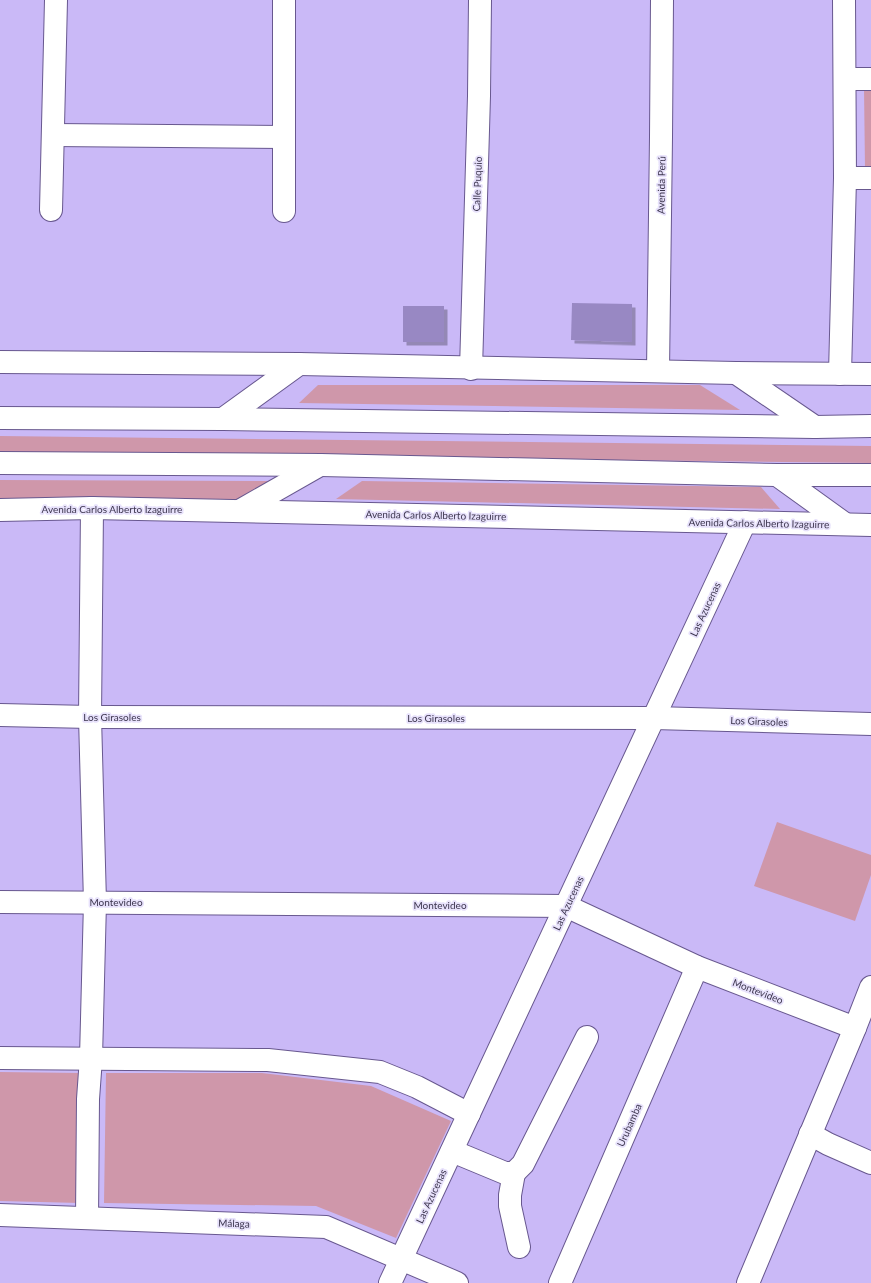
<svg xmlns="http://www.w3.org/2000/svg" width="871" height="1283" font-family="Lato,sans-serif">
<defs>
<filter id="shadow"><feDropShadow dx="3.5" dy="3.5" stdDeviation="0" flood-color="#0004"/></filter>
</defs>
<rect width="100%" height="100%" fill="#cab9f7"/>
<g fill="#cf97aa">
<polygon points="871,87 871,168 865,168 864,88"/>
<polygon points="318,385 700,385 740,410 299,403"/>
<polygon points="0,436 871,446 871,463 0,453"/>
<polygon points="0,480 286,481 261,502 0,501"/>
<polygon points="362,481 761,487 780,509 336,499"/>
<polygon points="777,822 871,855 871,875 855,921 754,886"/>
<polygon points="0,1072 81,1073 80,1203 0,1201"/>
<polygon points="106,1073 262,1073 371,1086 451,1121 396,1238 316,1206 104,1203"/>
</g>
<g fill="#9888c3" filter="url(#shadow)">
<polygon points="572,303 632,304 632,342 571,340"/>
<rect x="403" y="306" width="41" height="36"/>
</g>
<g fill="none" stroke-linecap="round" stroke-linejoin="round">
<g stroke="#68588f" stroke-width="24">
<g id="minor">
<polyline points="845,79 871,79"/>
<polyline points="53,135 284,137"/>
<polyline points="845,178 871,178"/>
<polyline points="51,210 56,0"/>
<polyline points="284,211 284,0"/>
<polyline points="0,362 299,364 736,373 871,374"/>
<polyline points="471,369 479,96 480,0"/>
<polyline points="658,371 661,137 662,0"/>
<polyline points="840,374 845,178 844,0"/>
<polyline points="0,510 92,508 871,525"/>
<polyline points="0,715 90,717 654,718 871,724"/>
<polyline points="0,902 566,906 697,967 855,1028"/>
<polyline points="0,1058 268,1060 380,1072 417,1087 469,1114"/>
<polyline points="810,1134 828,1144 871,1163"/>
<polyline points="452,1151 505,1173 514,1173 523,1164 587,1037"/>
<polyline points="514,1173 510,1195 510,1206 519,1247"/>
<polyline points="0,1215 326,1227 457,1283"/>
<polyline points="87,1218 88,1099 91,1058 95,902 90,717 92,508"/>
<polyline points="390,1283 745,522"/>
<polyline points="560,1283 697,967"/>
<polyline points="748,1283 855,1028 871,987"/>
</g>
</g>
<g stroke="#68588f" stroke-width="24">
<g id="major">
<polyline points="736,373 815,427"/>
<polyline points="0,418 223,419 815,427 871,426"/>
<polyline points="223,419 299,364"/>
<polyline points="0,463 321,465 777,475 871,475"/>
<polyline points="777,475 845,524"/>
<polyline points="241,510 320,465"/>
</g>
</g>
<use href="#minor" stroke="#fff" stroke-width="22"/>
<use href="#major" stroke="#fff" stroke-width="22"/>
</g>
<g text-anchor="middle" stroke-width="3.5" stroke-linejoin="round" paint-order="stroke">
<g font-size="10" fill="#3c354e" stroke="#e7e1fb">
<text transform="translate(477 184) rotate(-88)" y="4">Calle Puquio</text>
<text transform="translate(661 185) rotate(-89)" y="4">Avenida Perú</text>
<text x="112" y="513">Avenida Carlos Alberto Izaguirre</text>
<text transform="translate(436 515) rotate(1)" y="4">Avenida Carlos Alberto Izaguirre</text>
<text transform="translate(759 523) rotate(1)" y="4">Avenida Carlos Alberto Izaguirre</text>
<text transform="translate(705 609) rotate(-65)" y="4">Las Azucenas</text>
<text x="112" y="721">Los Girasoles</text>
<text x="436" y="722">Los Girasoles</text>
<text transform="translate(759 721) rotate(2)" y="4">Los Girasoles</text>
<text x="116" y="906">Montevideo</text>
<text transform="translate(568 903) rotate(-65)" y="4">Las Azucenas</text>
<text x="440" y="909">Montevideo</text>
<text transform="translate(758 991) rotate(21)" y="4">Montevideo</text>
<text transform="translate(629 1125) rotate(-66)" y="4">Urubamba</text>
<text transform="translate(431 1196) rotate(-65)" y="4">Las Azucenas</text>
<text transform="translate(234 1223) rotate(2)" y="4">Málaga</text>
</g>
</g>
</svg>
